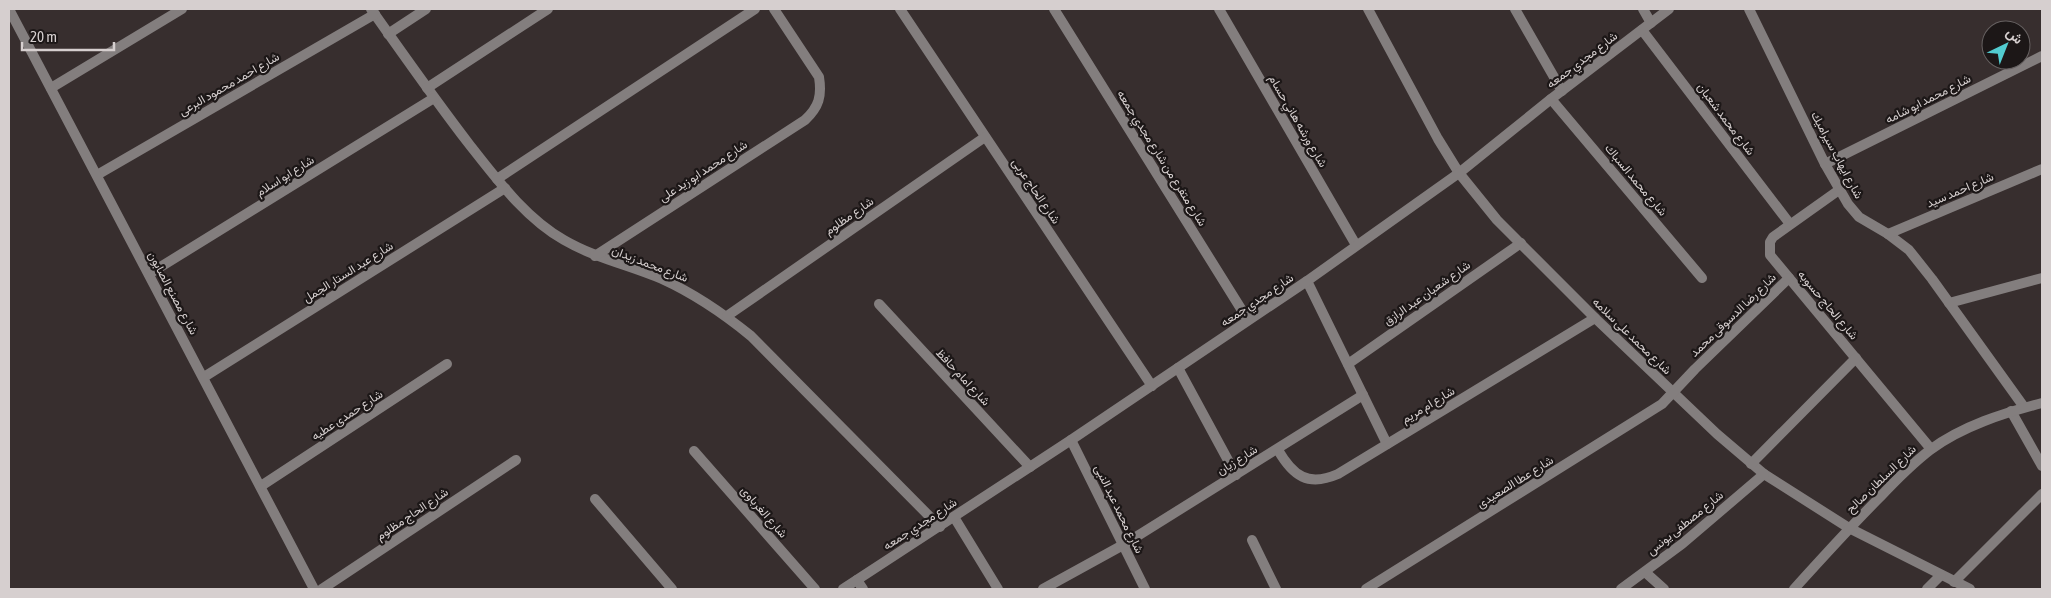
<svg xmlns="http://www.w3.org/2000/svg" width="2051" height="598" font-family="'Asap Condensed',Vazirmatn,sans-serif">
<rect width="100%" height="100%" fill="#372e2e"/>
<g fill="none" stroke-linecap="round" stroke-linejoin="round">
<g stroke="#837e7e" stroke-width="10">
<path d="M371,9C403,54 435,100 469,144C496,178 525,218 564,240C595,258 629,265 662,279C695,294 724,314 751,336L940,527"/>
<polyline points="900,9 1152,386"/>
<polyline points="1054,9 1248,320"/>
<polyline points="1219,9 1356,245"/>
<polyline points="1368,9 1438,139 1459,173 1497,220 1595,318 1717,434 1764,474 1849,528 1970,589"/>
<polyline points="1515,9 1562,91"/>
<polyline points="1643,9 1651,23"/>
<polyline points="1749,9 1825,164 1848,204 1859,217 1888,234 1909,250 1932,279 2024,407"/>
<polyline points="1642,30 1790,224"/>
<polyline points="388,34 426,9"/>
<polyline points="51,88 182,9"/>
<polyline points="427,88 548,9"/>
<polyline points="1551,99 1702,278"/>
<polyline points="1825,164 2042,56"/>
<polyline points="97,175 375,14"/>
<polyline points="497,179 755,9"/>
<polyline points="1839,190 1773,237 1770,242 1770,255 1931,449"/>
<polyline points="1888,234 2042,169"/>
<path d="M595,256L805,120C819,107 822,96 819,77L774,9"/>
<polyline points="149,274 434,98"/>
<polyline points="1307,281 1387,444"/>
<polyline points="1949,303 2042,278"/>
<polyline points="879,304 1030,467"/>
<polyline points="727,316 985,137"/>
<polyline points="1348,364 1521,243"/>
<polyline points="1178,368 1236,475"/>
<polyline points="204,377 505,188"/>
<polyline points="2011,411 2042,466"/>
<polyline points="1071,440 1145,589"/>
<path d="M1278,450C1293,476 1308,487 1338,474L1595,318"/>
<polyline points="694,451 815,589"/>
<polyline points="1751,464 1856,358"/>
<polyline points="261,486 447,364"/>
<polyline points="595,499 672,589"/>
<polyline points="954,517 998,589"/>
<polyline points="1252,540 1276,589"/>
<polyline points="1645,572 1664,589"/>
<polyline points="857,580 863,589"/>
<polyline points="1954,582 2042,494"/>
<polyline points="322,589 516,460"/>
<polyline points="843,589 1071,440 1307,281 1459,173 1551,99 1669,9"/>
<polyline points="1043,589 1123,545 1363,395"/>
<polyline points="1366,589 1662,404 1695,369 1789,278"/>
<polyline points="1621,589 1682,544 1764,474"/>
<path d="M1794,589C1822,558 1850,527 1880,497C1896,480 1912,464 1930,450C1962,426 2004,413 2042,403"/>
<polyline points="1927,589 1941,575"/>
</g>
<polyline stroke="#837e7e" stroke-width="10" points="9,9 314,589"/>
</g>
<g text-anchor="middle" stroke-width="4.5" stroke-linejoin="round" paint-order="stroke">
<g font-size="12" fill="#d6cfcf" stroke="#1c1717">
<text transform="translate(1582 60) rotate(-37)" y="4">شارع مجدي جمعه</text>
<text transform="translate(229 84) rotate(-30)" y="4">شارع احمد محمود البرعى</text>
<text transform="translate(1928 99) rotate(-27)" y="4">شارع محمد ابو شامه</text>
<text transform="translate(1726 119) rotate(53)" y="4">شارع محمد شعبان</text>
<text transform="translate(1298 121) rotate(60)" y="4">شارع ورشه هاني حسام</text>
<text transform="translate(1837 155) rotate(62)" y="4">شارع ايهاب سيراميك</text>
<text transform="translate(1162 158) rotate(58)" y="4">شارع متفرع من شارع مجدي جمعه</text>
<text transform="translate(703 171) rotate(-33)" y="4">شارع محمد ابو زيد على</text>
<text transform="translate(285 176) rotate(-32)" y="4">شارع ابو اسلام</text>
<text transform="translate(1636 180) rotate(50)" y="4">شارع محمد السباك</text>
<text transform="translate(1960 190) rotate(-23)" y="4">شارع احمد سيد</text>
<text transform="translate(1036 191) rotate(56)" y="4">شارع الحاج عربى</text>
<text transform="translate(849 216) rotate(-35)" y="4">شارع مظلوم</text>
<text transform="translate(650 264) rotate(21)" y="4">شارع محمد زيدان</text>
<text transform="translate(348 272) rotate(-32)" y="4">شارع عبد الستار الجمل</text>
<text transform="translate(173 293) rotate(62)" y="4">شارع مصنع الصابون</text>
<text transform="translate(1427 293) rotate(-35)" y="4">شارع شعبان عبد الرازق</text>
<text transform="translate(1257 300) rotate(-34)" y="4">شارع مجدي جمعه</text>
<text transform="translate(1828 305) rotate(50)" y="4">شارع الحاج حسوبه</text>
<text transform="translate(1733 315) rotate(-44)" y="4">شارع رضا الدسوقى محمد</text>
<text transform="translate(1632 336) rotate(44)" y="4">شارع محمد على سلامه</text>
<text transform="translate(963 377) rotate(47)" y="4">شارع امام حافظ</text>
<text transform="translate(1428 405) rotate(-31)" y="4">شارع ام مريم</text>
<text transform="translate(347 415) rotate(-33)" y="4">شارع حمدى عطيه</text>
<text transform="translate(1237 460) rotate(-32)" y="4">شارع زيان</text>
<text transform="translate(1881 479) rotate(-44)" y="4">شارع السلطان صالح</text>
<text transform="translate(1515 482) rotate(-32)" y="4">شارع عطا الصعيدى</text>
<text transform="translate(1119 509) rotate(64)" y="4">شارع محمد عبد النبى</text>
<text transform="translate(764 512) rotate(49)" y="4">شارع الغرباوى</text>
<text transform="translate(412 514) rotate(-34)" y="4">شارع الحاج مظلوم</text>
<text transform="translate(1685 523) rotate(-39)" y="4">شارع مصطفى يونس</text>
<text transform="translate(920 524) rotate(-33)" y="4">شارع مجدي جمعه</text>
</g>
</g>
<rect width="2051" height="598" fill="none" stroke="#d6cfcf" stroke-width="20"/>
<g transform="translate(2006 45) rotate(43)"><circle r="24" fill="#1c1717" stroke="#666161"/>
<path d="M0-4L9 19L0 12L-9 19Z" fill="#52ccd0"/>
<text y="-8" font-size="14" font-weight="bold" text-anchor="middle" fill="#d6cfcf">ش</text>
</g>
<path d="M22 42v8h92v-8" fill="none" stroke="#d6cfcf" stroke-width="2.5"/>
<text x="30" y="42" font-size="15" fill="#d6cfcf" stroke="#1c1717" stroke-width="4" paint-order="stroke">20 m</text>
</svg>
